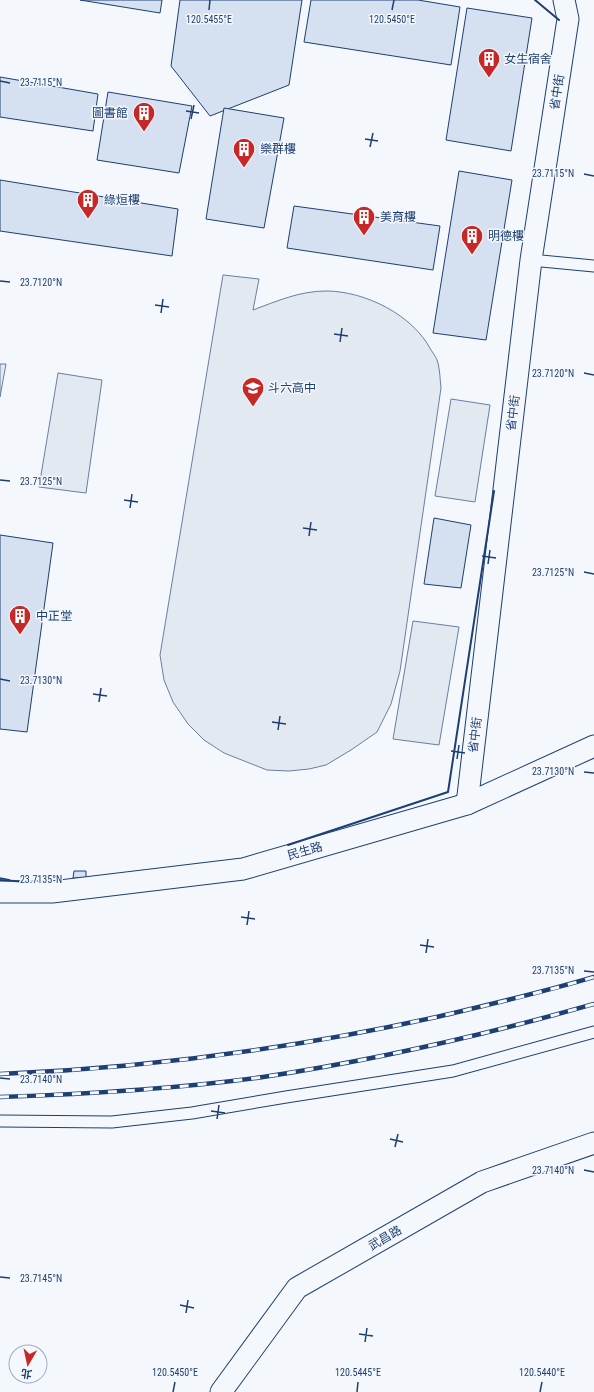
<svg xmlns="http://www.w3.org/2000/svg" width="594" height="1392" font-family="'Roboto Condensed','Noto Sans TC',sans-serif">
<rect width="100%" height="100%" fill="#f4f7fb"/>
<g fill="#e3e9f0" stroke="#687fa3">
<path d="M223,275L259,279L253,310C277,301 300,291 326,291C365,291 413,315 431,350C434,354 437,359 438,363C440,371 440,380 441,388L400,671L391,704L377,732L351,750L326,765L309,769L289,771L267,770L224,753L204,740L188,724L173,702L164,680L160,655Z"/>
<polygon points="0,364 6,364 0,397"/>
<polygon points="58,373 102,380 86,493 39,487"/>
<polygon points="451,399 490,405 475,502 435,496"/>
<polygon points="413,621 459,627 439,745 393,739"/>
</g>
<g fill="#d5e0f0" stroke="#1d3f73">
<polygon points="80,0 162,0 160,13"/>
<polygon points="180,0 302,0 289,85 210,116 171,66"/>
<polygon points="311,0 418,0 460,7 451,65 304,42"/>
<polygon points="467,8 532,18 511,151 446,140"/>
<polygon points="0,77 98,94 93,131 0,117"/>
<polygon points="108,92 192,106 179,173 97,160"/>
<polygon points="224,108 284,118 264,228 206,219"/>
<polygon points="459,171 512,180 486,340 433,333"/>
<polygon points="0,180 178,209 172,256 0,231"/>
<polygon points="294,206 440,226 433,270 287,248"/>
<polygon points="434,518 471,525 461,588 424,584"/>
<polygon points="0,535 53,543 27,732 0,729"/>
<polygon points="74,871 86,871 86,878 73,878"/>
</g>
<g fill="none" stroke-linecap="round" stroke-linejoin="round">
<g stroke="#1d3f73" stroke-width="13">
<g id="lane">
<polyline points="531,260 594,266"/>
<polyline points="0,1121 112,1122 192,1113 286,1097 453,1071 594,1032"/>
</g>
</g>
<g stroke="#1d3f73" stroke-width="23">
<g id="street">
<polyline points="467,804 531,260 568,19 564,0"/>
<polyline points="0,892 52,892 243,869 467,804 594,746"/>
<polyline points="221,1392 297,1288 482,1182 594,1143"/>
</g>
</g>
<use href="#lane" stroke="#f4f7fb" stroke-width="11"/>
<use href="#street" stroke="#f4f7fb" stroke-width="21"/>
<g stroke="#1d3f73" stroke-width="4.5">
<g id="rail">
<path d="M0,1074C149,1068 296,1048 441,1016C492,1004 544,992 594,977"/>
<path d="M0,1097C88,1094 176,1089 263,1077C375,1060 485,1035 594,1004"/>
</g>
</g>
<use href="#rail" stroke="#f4f7fb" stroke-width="3" stroke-dasharray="9" stroke-linecap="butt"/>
<g stroke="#1d3f73" stroke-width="2">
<polyline points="535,0 559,20"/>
<polyline points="288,845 448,792 494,491"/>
<polyline points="0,880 28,882"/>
</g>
</g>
<path fill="none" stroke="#1d3f73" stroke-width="1.5" d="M209,10L210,0M392,10L394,0M0,81L10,83M186,111L199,113M191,119L194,105M365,139L378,141M370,147L373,133M584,174L594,176M0,281L10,282M155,305L169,307M161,313L163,299M334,334L348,336M340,342L342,328M584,373L594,375M0,480L10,481M124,500L138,502M130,508L132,494M303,528L317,530M309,536L311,522M482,556L496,558M488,564L490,550M584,572L594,574M0,679L10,681M93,694L107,696M99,702L101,688M272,722L286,724M278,730L280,716M451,751L465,753M457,759L459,745M584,772L594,773M0,878L10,880M241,917L255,919M247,925L249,911M420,945L434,947M426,953L428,939M584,971L594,972M0,1078L10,1079M211,1111L225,1113M217,1119L219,1105M390,1139L403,1142M395,1147L398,1134M584,1170L594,1172M0,1277L10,1278M180,1305L194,1308M186,1313L188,1300M359,1334L373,1336M365,1342L367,1328M173,1392L175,1382M357,1392L358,1382M540,1392L542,1382"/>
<defs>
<g id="building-pin" transform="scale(1.15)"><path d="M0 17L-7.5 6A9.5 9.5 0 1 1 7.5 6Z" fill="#c62828" stroke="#f4f7fb"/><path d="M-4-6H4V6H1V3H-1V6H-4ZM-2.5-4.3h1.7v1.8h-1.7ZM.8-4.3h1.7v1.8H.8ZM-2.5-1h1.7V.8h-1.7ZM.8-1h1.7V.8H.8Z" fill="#fff"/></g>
<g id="school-pin" transform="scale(1.15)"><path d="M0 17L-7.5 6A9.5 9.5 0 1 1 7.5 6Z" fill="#c62828" stroke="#f4f7fb"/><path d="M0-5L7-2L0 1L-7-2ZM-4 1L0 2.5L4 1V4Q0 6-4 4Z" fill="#fff"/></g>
</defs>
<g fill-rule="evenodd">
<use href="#building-pin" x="489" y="59"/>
<use href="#building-pin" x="144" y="113"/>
<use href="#building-pin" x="244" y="149"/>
<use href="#building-pin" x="88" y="200"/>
<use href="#building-pin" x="364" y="217"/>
<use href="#building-pin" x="472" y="236"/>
<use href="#school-pin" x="253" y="388"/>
<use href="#building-pin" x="20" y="616"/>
</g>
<g text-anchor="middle" stroke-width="3" stroke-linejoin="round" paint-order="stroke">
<g font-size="12" fill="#1d3f73" stroke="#f4f7fb" text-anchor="start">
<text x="504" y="63">女生宿舍</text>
<text x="128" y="117" text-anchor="end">圖書館</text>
<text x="260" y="153">樂群樓</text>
<text x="104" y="204">綠烜樓</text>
<text x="380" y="221">美育樓</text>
<text x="488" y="240">明德樓</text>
<text x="268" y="392">斗六高中</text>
<text x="36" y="620">中正堂</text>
</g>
<g font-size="12" fill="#1d3f73" stroke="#f4f7fb">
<text transform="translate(557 92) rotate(-81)" y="4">省中街</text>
<text transform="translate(513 413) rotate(-83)" y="4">省中街</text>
<text transform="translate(475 735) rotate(-83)" y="4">省中街</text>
<text transform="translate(305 851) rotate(-16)" y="4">民生路</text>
<text transform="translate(385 1238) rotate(-30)" y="4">武昌路</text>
</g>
</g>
<g font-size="10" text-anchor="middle" fill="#1d3f73" stroke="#f4f7fb" stroke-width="3" stroke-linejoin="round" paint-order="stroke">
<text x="209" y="23">120.5455°E</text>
<text x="392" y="23">120.5450°E</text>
<text x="41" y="86">23.7115°N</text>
<text x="553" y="177">23.7115°N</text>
<text x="41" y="286">23.7120°N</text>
<text x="553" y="377">23.7120°N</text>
<text x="41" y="485">23.7125°N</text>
<text x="553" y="576">23.7125°N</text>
<text x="41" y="684">23.7130°N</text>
<text x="553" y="775">23.7130°N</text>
<text x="41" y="883">23.7135°N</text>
<text x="553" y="974">23.7135°N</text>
<text x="41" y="1083">23.7140°N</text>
<text x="553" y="1174">23.7140°N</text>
<text x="41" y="1282">23.7145°N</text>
<text x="175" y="1376">120.5450°E</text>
<text x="358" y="1376">120.5445°E</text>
<text x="542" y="1376">120.5440°E</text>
</g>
<g transform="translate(28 1364) rotate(189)"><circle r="19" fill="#f4f7fb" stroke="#9eadc5"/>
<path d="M0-3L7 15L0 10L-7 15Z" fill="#c62828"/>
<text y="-6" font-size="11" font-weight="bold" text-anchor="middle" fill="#1d3f73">北</text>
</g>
</svg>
